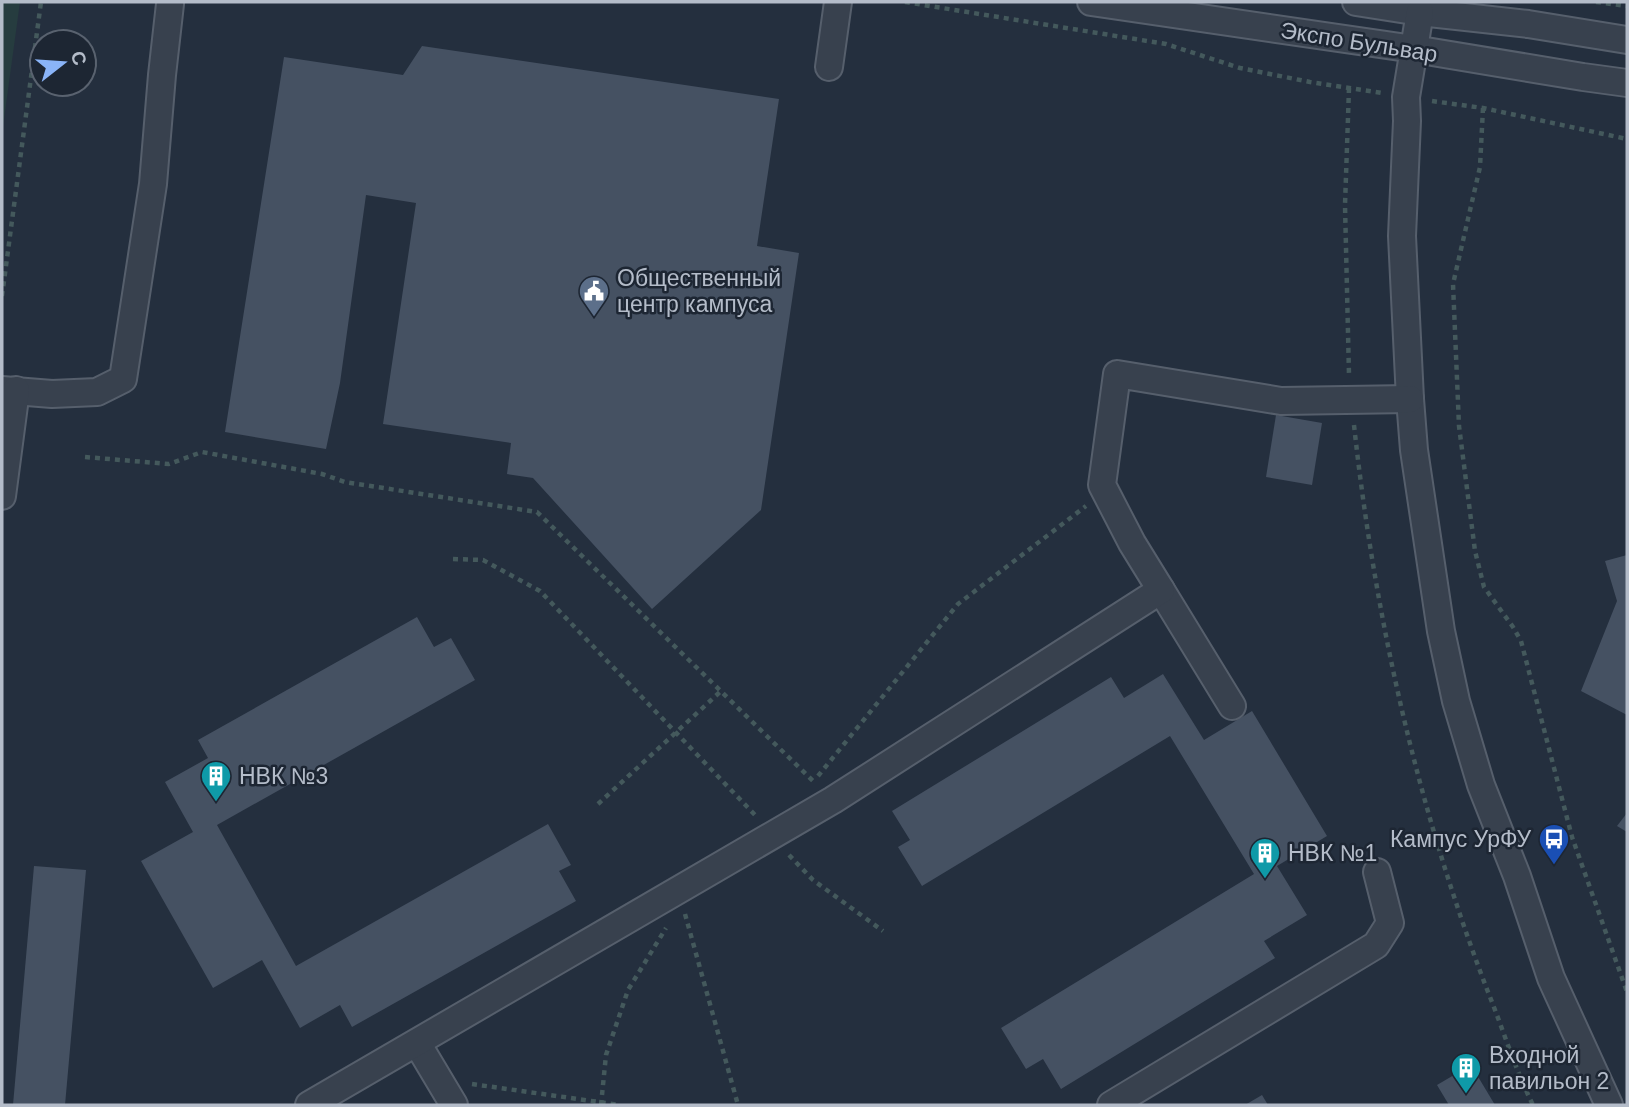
<svg xmlns="http://www.w3.org/2000/svg" width="1629" height="1107" font-family="Arial,sans-serif">
<rect width="100%" height="100%" fill="#242f3e"/>
<polygon fill="#263c3f" points="2,2 20,2 2,134"/>
<g fill="#455162">
<polygon points="422,46 779,99 757,246 799,253 761,510 652,609 533,478 507,474 511,443 383,424 416,203 366,195 340,383 326,449 225,432 284,57 403,75"/>
<polygon points="1276,415 1322,423 1312,485 1266,477"/>
<polygon points="1627,555 1627,715 1581,691 1617,601 1605,561"/>
<polygon points="417,617 434,647 451,638 475,680 217,825 296,966 548,824 571,865 559,871 576,901 352,1027 340,1005 300,1028 262,960 213,988 141,861 193,832 165,782 208,758 198,740"/>
<polygon points="1163,674 1204,740 1252,711 1327,836 1277,866 1307,915 1264,941 1275,958 1061,1089 1043,1059 1026,1069 1001,1028 1254,874 1170,736 922,886 898,847 910,840 892,811 1111,677 1124,698"/>
<polygon points="1627,813 1627,832 1617,826"/>
<polygon points="34,866 86,870 65,1105 13,1105"/>
<polygon points="1471,1065 1495,1105 1449,1105 1437,1085"/>
<polygon points="1262,1095 1268,1105 1245,1105"/>
</g>
<g fill="none" stroke-linecap="round" stroke-linejoin="round">
<g stroke="#565f6c" stroke-width="30">
<g id="minor">
<polyline points="1091,2 1414,49 1583,77 1627,83"/>
<polyline points="1356,2 1420,12 1528,24 1627,40"/>
<polyline points="1420,12 1406,97 1407,121 1402,236 1410,399 1414,450 1441,631 1456,701 1481,785 1517,876 1551,978 1609,1105"/>
<polyline points="829,67 838,2"/>
<polyline points="2,390 52,394 97,392 123,379 153,184 162,75 170,4"/>
<polyline points="2,496 16,390"/>
<polyline points="1161,590 1232,706"/>
<polyline points="417,1043 454,1105"/>
<polyline points="309,1105 833,800 1161,590 1132,543 1102,485 1117,374 1281,401 1410,399"/>
<polyline points="1111,1105 1376,945 1390,923 1377,872"/>
</g>
</g>
<g stroke="#44595c" stroke-width="4.5" stroke-dasharray="5 5" stroke-linecap="butt">
<polyline points="905,2 1166,44 1240,68 1310,82 1382,93"/>
<polyline points="1596,2 1627,6"/>
<polyline points="1349,88 1345,205 1349,375"/>
<polyline points="1432,101 1483,108 1627,139"/>
<polyline points="1483,108 1480,167 1453,284 1459,426 1475,551 1484,587 1513,627 1521,641 1572,837 1627,992"/>
<polyline points="2,296 41,2"/>
<path d="M1354,425C1375,619 1418,810 1488,992C1503,1029 1515,1069 1533,1105"/>
<polyline points="85,457 169,464 202,452 322,474 345,482 537,512 813,781"/>
<polyline points="453,559 483,560 540,591 756,816"/>
<polyline points="818,776 958,604 1086,506"/>
<polyline points="598,804 721,691"/>
<polyline points="789,855 813,880 883,931"/>
<polyline points="685,914 738,1105"/>
<polyline points="472,1084 620,1105"/>
<polyline points="601,1105 606,1055 628,990 666,928"/>
</g>
<use href="#minor" stroke="#38414e" stroke-width="26"/>
</g>
<defs>
<g id="civic-pin" transform="scale(1.575)"><path d="M0 17L-7.5 6A9.5 9.5 0 1 1 7.5 6Z" fill="#5c6f8a" stroke="#1d2633"/><path d="M-.6-6.5H3V-4.5H.6V-3L4-1V1h2V6H-6V1h2V-1L-.6-3ZM-1.2 2.5V6h2.4V2.5Z" fill="#fff"/></g>
<g id="building-pin" transform="scale(1.575)"><path d="M0 17L-7.5 6A9.5 9.5 0 1 1 7.5 6Z" fill="#0f9aa8" stroke="#1d2633"/><path d="M-4-6H4V6H1V3H-1V6H-4ZM-2.5-4.3h1.7v1.8h-1.7ZM.8-4.3h1.7v1.8H.8ZM-2.5-1h1.7V.8h-1.7ZM.8-1h1.7V.8H.8Z" fill="#fff"/></g>
<g id="bus-pin" transform="scale(1.575)"><path d="M0 17L-7.5 6A9.5 9.5 0 1 1 7.5 6Z" fill="#1a4fb4" stroke="#1d2633"/><path d="M-5-6H5V4H4V6H2V4H-2V6H-4V4H-5ZM-3.5-4V0h7V-4ZM-3.5 1.2v1.5H-2V1.2ZM2 1.2v1.5H3.5V1.2Z" fill="#fff"/></g>
</defs>
<g fill-rule="evenodd">
<use href="#civic-pin" x="594" y="291"/>
<use href="#building-pin" x="216" y="776"/>
<use href="#bus-pin" x="1554" y="839"/>
<use href="#building-pin" x="1265" y="853"/>
<use href="#building-pin" x="1466" y="1068"/>
</g>
<g text-anchor="middle" stroke-width="5" stroke-linejoin="round" paint-order="stroke">
<g font-size="23" fill="#b4bcc9" stroke="#1d2633">
<text transform="translate(1359 42) rotate(9)" y="8">Экспо Бульвар</text>
</g>
<g font-size="23" fill="#b4bcc9" stroke="#1d2633" text-anchor="start">
<text x="617" y="286">Общественный<tspan x="617" dy="26">центр кампуса</tspan></text>
<text x="239" y="784">НВК №3</text>
<text x="1531" y="847" text-anchor="end">Кампус УрФУ</text>
<text x="1288" y="861">НВК №1</text>
<text x="1489" y="1063">Входной<tspan x="1489" dy="26">павильон 2</tspan></text>
</g>
</g>
<rect width="1629" height="1107" fill="none" stroke="#b4bcc9" stroke-width="7"/>
<g transform="translate(63 63) rotate(73)"><circle r="33" fill="#1d2633" stroke="#59626f" stroke-width="2"/>
<path d="M0-5L12 26L0 18L-12 26Z" fill="#8ab4f8"/>
<text y="-10" font-size="19" font-weight="bold" text-anchor="middle" fill="#b4bcc9">С</text>
</g>
</svg>
